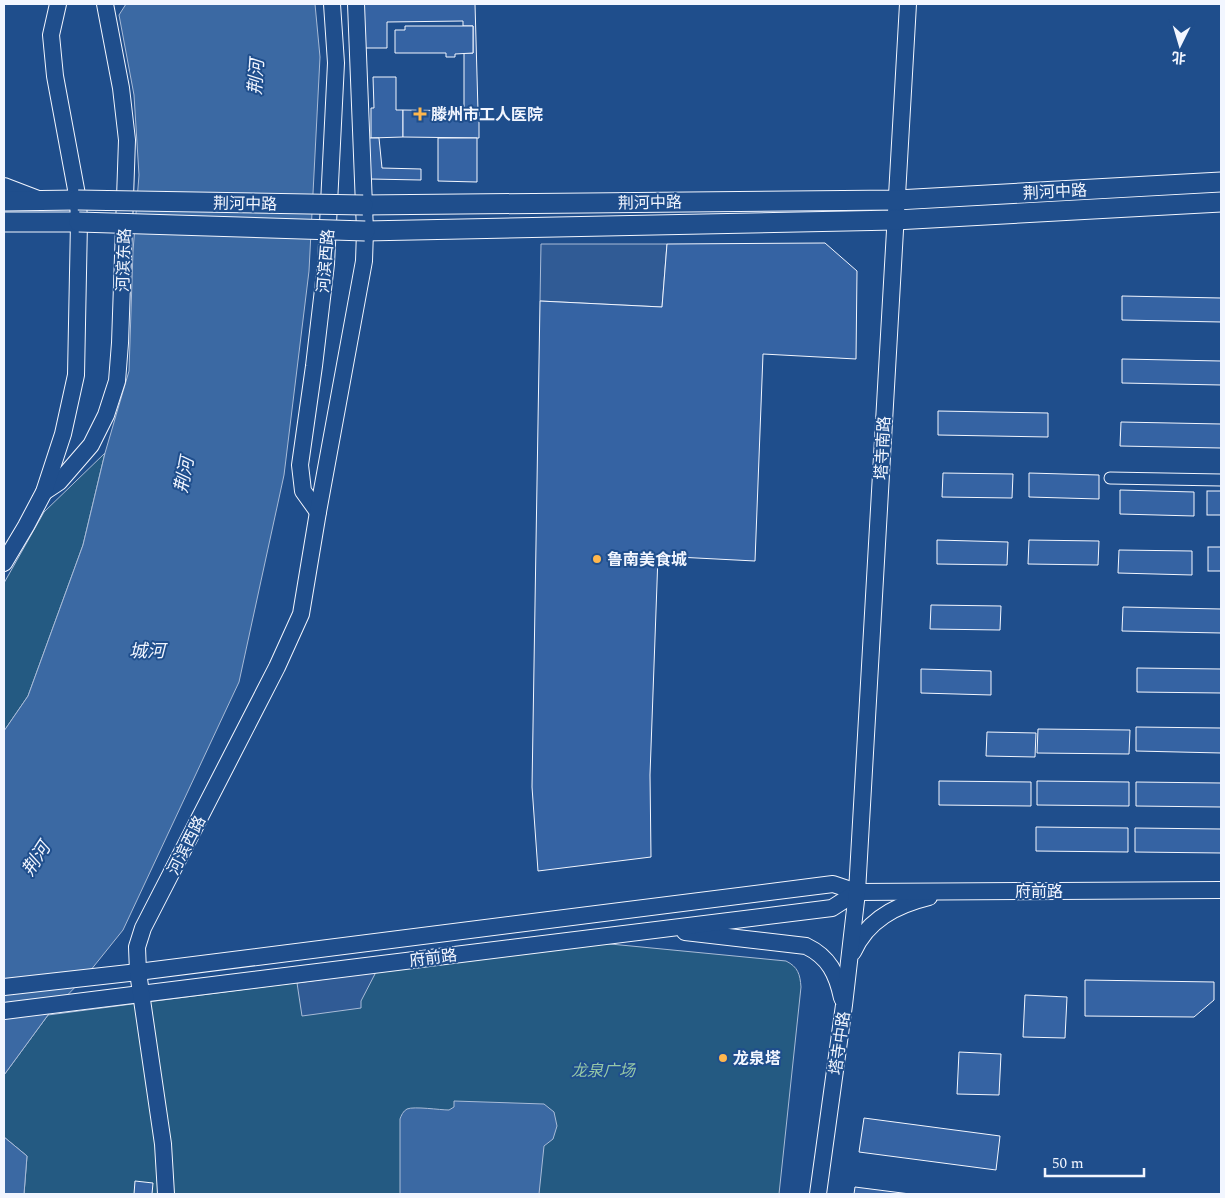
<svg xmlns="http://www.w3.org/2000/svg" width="1225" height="1198" font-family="Spectral,'Noto Sans SC',serif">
<rect width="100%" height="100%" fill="#1f4e8c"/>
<g fill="#245a82" stroke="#a8bbd7">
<polygon points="105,453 83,545 28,696 4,731 4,583 44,512"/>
<path d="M600,943L786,961C798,967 800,974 801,987L779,1194H24L27,1156L4,1137V1075L48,1015Z"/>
</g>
<g fill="#305b95" stroke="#a8bbd7">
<polygon points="541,244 667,244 662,307 540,301"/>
<polygon points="376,972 361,1001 361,1008 302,1016 297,983"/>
</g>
<g fill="#3b69a3" stroke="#a8bbd7">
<polygon points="126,4 315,4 320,57 309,271 284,475 239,682 123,930 86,976 48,1015 4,1075 4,731 28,696 83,545 105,453 129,371 133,251 139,175 134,95 119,15"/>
<path d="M454,1101L544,1104L554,1112L557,1126L553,1139L544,1146L539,1194H400V1119C401,1116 403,1111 407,1109C414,1106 440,1110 449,1110L454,1107Z"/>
<polygon points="4,1137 27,1156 24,1194 4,1194"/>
</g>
<g fill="#3563a3" stroke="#f2f6ff">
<polygon points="364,4 475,4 478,111 464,111 464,53 473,53 473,26 463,26 463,21 387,22 387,48 360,48"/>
<polygon points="405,26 473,26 473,53 455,54 455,57 446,57 446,53 395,53 395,30 405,30"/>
<polygon points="373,77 396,77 396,110 403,110 403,137 371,138 371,108 374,108"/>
<polygon points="403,110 479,111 479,138 403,137"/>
<polygon points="368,138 379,138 382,168 421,169 421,180 370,179"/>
<polygon points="438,138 477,138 477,182 438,181"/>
<polygon points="825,243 857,271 856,359 763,354 755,561 658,556 650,775 651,857 538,871 532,787 540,301 662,307 667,244"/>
<polygon points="1122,296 1221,298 1221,322 1122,320"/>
<polygon points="1122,359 1221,361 1221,385 1122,383"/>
<polygon points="938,411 1048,413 1048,437 938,435"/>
<polygon points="1121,422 1221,424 1221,448 1120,446"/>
<polygon points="943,473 1013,474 1012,498 942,497"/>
<polygon points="1029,473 1099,475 1099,499 1029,497"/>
<polygon points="1120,490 1194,492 1194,516 1120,514"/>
<rect x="1207" y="491" width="14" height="24"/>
<polygon points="937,540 1008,542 1007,565 937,564"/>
<polygon points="1029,540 1099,541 1098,565 1028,564"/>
<rect x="1208" y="547" width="13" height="24"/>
<polygon points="1119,550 1192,551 1192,575 1118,573"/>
<polygon points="931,605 1001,606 1000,630 930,629"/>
<polygon points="1123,607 1221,609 1221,633 1122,631"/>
<polygon points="1137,668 1221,669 1221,693 1137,692"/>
<polygon points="921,669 991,671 991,695 921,693"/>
<polygon points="1136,727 1221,728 1221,753 1136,751"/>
<polygon points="1038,729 1130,730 1129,754 1037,753"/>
<polygon points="987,732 1036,733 1035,757 986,756"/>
<polygon points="939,781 1031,782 1031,806 939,805"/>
<polygon points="1037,781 1129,782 1129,806 1037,805"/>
<polygon points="1136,782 1221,783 1221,807 1136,806"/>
<polygon points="1036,827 1128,828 1128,852 1036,851"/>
<polygon points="1135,828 1221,829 1221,853 1135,852"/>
<polygon points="1085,980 1214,982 1214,1000 1194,1017 1085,1016"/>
<polygon points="1025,995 1067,997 1065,1038 1023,1037"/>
<polygon points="959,1052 1001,1054 999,1095 957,1094"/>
<polygon points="864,1118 1000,1136 996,1170 859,1152"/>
<polygon points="135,1181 153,1183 152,1194 134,1194"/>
<polygon points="855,1187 910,1194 854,1194"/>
</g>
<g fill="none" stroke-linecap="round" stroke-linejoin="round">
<g stroke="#f2f6ff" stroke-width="13">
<polyline id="street" points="1110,478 1221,480"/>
</g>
<g stroke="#f2f6ff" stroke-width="18">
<g id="secondary">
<polyline points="4,186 38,199"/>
<polyline points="44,492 59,482 91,445 106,415 117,381 120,343 127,140 121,88 105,4"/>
<polyline points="318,512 303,491 300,465 314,366 326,264 336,63 332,4"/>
<polyline points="4,563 26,526 44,492 63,434 76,375 79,222 78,200 55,76 51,35 58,4"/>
<path d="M685,932L806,946C829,957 837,974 842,998"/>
<path d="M853,952C867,920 896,905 929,897"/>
<polyline points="4,987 138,972 833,884 857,892 1221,890"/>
<polyline points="4,1011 832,908 857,892"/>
<polyline points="166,1194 163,1144 141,993 138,972 137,947 143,928 277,667 301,614 318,512 364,261 365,231 356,4"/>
<polyline points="818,1194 844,1005 857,892 908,4"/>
</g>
</g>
<g stroke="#f2f6ff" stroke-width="21">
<g id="primary">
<polyline points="4,201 78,200"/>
<polyline points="363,205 897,200 1221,182"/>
<polyline points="4,222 79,222"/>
<polyline points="365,231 895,220 1221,202"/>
</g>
</g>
<use href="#street" stroke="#1f4e8c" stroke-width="11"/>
<use href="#secondary" stroke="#1f4e8c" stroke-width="16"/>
<use href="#primary" stroke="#1f4e8c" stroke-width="19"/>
<g stroke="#f2f6ff" stroke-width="21" stroke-linecap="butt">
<g id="primary-bridge">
<polyline points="78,200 363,205"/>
<polyline points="79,222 365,231"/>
</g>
</g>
<use href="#primary-bridge" stroke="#1f4e8c" stroke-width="19"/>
</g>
<g fill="#ffb74d" stroke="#1f4e8c" stroke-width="2">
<path d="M417.5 106.5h5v5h5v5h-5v5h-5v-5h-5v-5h5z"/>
<circle cx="597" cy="559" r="5"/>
<circle cx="723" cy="1058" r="5"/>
</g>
<g text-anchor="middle" stroke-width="4" stroke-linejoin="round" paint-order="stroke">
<g font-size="16" font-weight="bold" fill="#f2f6ff" stroke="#1f4e8c" text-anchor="start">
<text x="431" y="120">滕州市工人医院</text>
<text x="607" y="565">鲁南美食城</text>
<text x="733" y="1064">龙泉塔</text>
</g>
<g font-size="16" fill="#f2f6ff" stroke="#1f4e8c">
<text transform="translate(1055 191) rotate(-3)" y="6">荆河中路</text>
<text transform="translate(650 202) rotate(-1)" y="6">荆河中路</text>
<text transform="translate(245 203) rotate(1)" y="6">荆河中路</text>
<text transform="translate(123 260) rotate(-88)" y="6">河滨东路</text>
<text transform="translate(325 261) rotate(-85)" y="6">河滨西路</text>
<text transform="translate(882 448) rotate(-87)" y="6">塔寺南路</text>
<text transform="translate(186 845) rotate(-63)" y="6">河滨西路</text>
<text x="1039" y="897">府前路</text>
<text transform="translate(433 957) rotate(-7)" y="6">府前路</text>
<text transform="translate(839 1043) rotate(-82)" y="6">塔寺中路</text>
</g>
<g font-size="16" font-style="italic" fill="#97c8a6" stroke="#1f4e8c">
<text x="603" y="1076">龙泉广场</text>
</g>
<g font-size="18" font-style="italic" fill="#f2f6ff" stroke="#1f4e8c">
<text transform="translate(256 77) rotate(-86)" y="6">荆河</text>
<text transform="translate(184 475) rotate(-79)" y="6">荆河</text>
<text x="147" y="657">城河</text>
<text transform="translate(36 859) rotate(-57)" y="6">荆河</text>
</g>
</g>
<rect width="1225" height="1198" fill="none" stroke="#f2f6ff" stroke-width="10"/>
<g transform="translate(1180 45) rotate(185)" stroke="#1f4e8c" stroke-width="4" paint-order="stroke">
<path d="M0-4L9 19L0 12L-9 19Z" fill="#f2f6ff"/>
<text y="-8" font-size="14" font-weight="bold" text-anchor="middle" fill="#f2f6ff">北</text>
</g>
<path d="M1045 1168v8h99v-8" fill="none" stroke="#f2f6ff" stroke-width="2.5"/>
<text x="1052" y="1168" font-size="15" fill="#f2f6ff" stroke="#1f4e8c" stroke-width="4" paint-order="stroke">50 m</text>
</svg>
